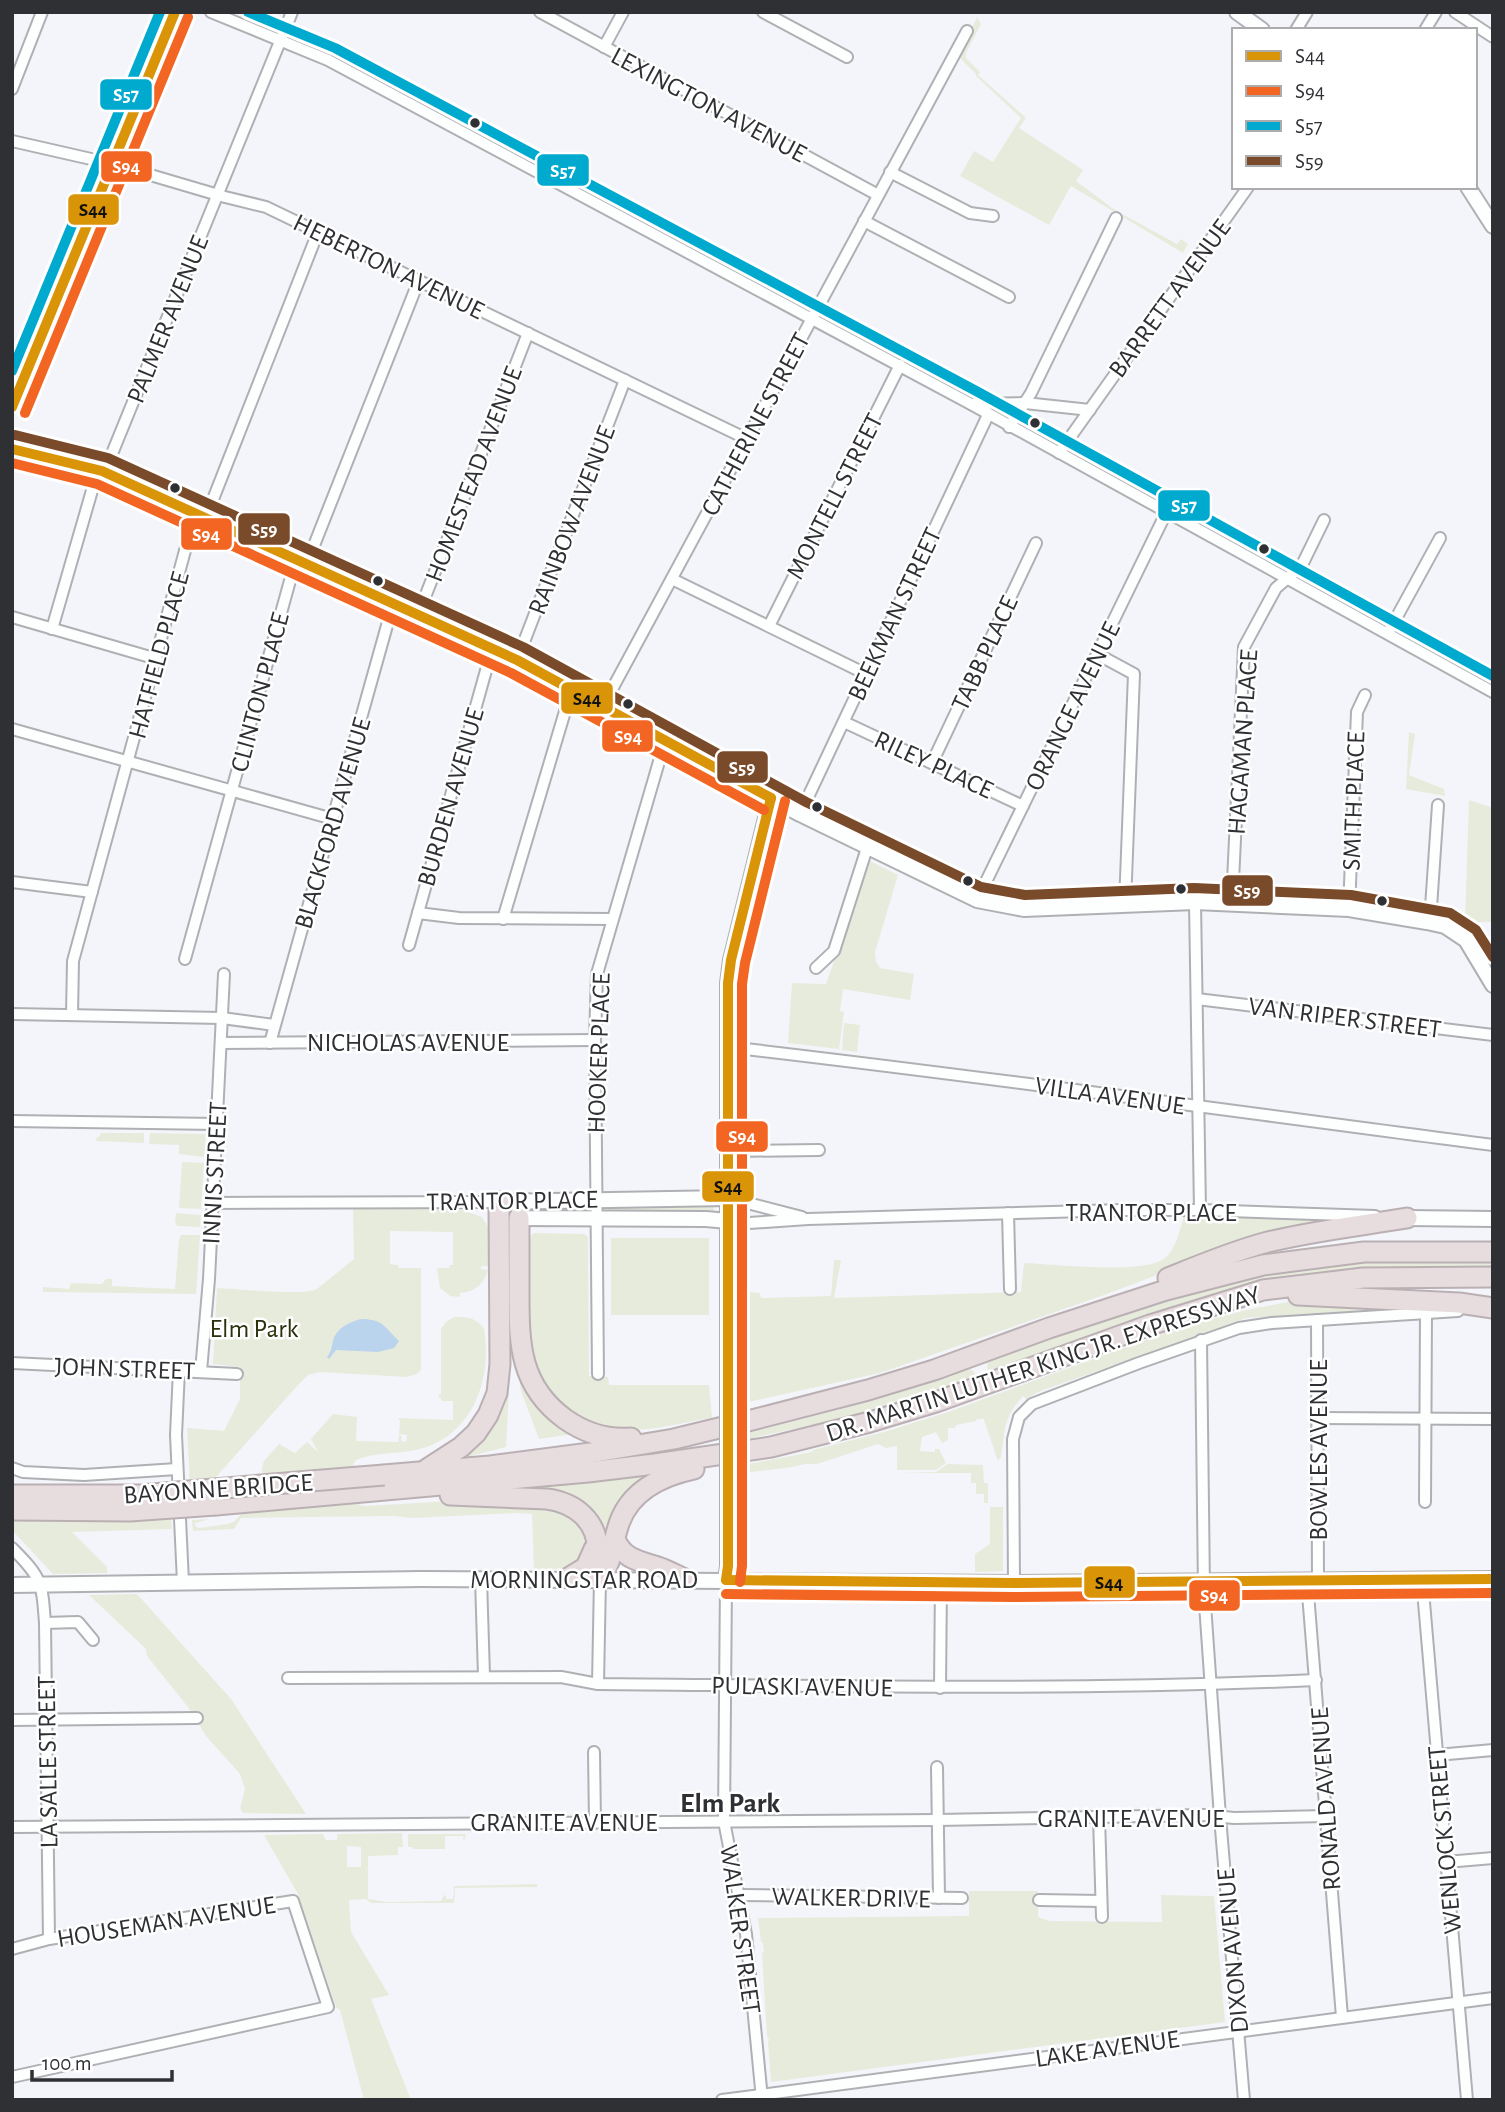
<svg xmlns="http://www.w3.org/2000/svg" width="1505" height="2112" font-family="'Alegreya Sans',sans-serif">
<rect width="100%" height="100%" fill="#f4f5fa"/>
<g fill="#e7ebdc" fill-rule="evenodd">
<polygon points="977,17 981,24 966,53 966,58 980,72 978,75 1026,118 1019,128 1083,170 1076,181 1115,210 1177,244 1181,239 1188,244 1183,253 1071,186 1049,225 960,176 974,151 993,162 1021,118 976,76 976,74 959,57"/>
<polygon points="1409,732 1415,734 1409,775 1444,789 1445,796 1406,789"/>
<polygon points="1469,800 1493,808 1493,922 1465,922"/>
<polygon points="870,861 898,875 875,952 876,962 880,968 914,974 910,1000 843,989 840,1011 844,1012 839,1049 788,1043 792,983 826,984"/>
<polygon points="844,1023 860,1025 857,1052 842,1050"/>
<polygon points="101,1133 144,1133 144,1143 96,1141 97,1137 99,1137"/>
<polygon points="150,1133 206,1134 204,1157 179,1154 179,1145 149,1144"/>
<polygon points="182,1162 204,1163 201,1209 179,1208"/>
<polygon points="714,1204 714,1213 608,1213 608,1205"/>
<path d="M353,1208L468,1209V1212L482,1217L488,1227V1266H481V1269L488,1270C484,1284 475,1292 460,1293V1297L450,1296L440,1288L437,1268H449L450,1265H453V1232L390,1231V1264L398,1265L399,1268H421V1370L417,1374L406,1377L320,1372L308,1375L298,1385L215,1478L211,1481L190,1487L187,1428L224,1431L240,1399V1367L213,1364L217,1288C239,1289 301,1296 317,1289L354,1259Z"/>
<polygon points="176,1213 201,1215 200,1227 177,1226 175,1222"/>
<path d="M1185,1213L1337,1220L1228,1248L1107,1294L880,1373L744,1403L743,1300H740L739,1269H743V1293L744,1273L747,1272L748,1274L749,1292L760,1293L761,1298L831,1296L834,1260H841L834,1298L1021,1292L1024,1263C1052,1264 1146,1275 1165,1258C1177,1248 1180,1228 1185,1213Z"/>
<path d="M534,1233L584,1234L588,1237L589,1376L608,1377L609,1385H709L712,1418C684,1422 654,1431 626,1430C577,1428 533,1390 528,1340C524,1312 528,1276 528,1248L531,1236Z"/>
<polygon points="181,1235 200,1235 196,1294 43,1292 43,1287 69,1289 71,1283 102,1284 106,1279 112,1279 112,1286 175,1289 179,1239"/>
<rect x="611" y="1238" width="98" height="77"/>
<polygon points="1493,1259 1493,1270 1310,1277 1307,1274 1301,1275 1234,1291 1152,1314 992,1373 987,1368 988,1361 1143,1305 1247,1276 1336,1262"/>
<path d="M1293,1301L1401,1308L1246,1318L1038,1392L1026,1399L1023,1396C1002,1420 1006,1429 1001,1457L998,1461L983,1417V1419H977L976,1421L956,1425L955,1428H948V1440L942,1443L936,1432L922,1437L920,1451L935,1452V1449H939L946,1463L936,1470H897V1446L886,1448L878,1444L817,1464H805L793,1467L743,1473V1465L812,1452L813,1450L884,1432L948,1412L1178,1328L1242,1311Z"/>
<polygon points="509,1311 510,1372 506,1447 463,1458 462,1454 477,1441"/>
<path d="M454,1317C467,1317 476,1317 484,1329C493,1381 471,1438 416,1450C396,1454 374,1452 356,1460L353,1464L358,1503L359,1505L365,1506L451,1501L548,1505L572,1515L588,1535L589,1557L561,1573H545V1572L565,1571L581,1561L568,1568L534,1570L532,1514L517,1513L413,1518L393,1516L241,1518L234,1529L193,1531L192,1520L210,1519L195,1523V1526L199,1528L228,1524L235,1521L241,1514L264,1511L262,1468L264,1461L279,1444L295,1453L307,1442L318,1452L311,1439L333,1414L357,1417L356,1441L398,1442L399,1435L402,1436L401,1441L406,1442L407,1435L399,1434L400,1421L398,1418L453,1420V1401H442L438,1395L441,1394V1329L446,1322Z"/>
<polygon points="516,1353 573,1434 539,1439 521,1391"/>
<polygon points="969,1368 975,1373 974,1379 853,1416 743,1440 743,1434 842,1409"/>
<polygon points="948,1464 983,1465 984,1483 988,1483 988,1503 984,1503 984,1494 976,1494 976,1483 971,1483 971,1473 896,1473 936,1472"/>
<path d="M649,1475L650,1479L610,1549L586,1505C566,1490 537,1491 513,1488Z"/>
<polygon points="990,1507 1003,1507 1003,1571 975,1572 975,1554 990,1544"/>
<polygon points="12,1520 83,1522 171,1520 172,1529 72,1532 107,1567 107,1573 53,1574 12,1530"/>
<polygon points="137,1594 231,1699 306,1814 243,1813 240,1808 245,1789 240,1774 206,1736 188,1707 147,1656 146,1649 89,1595"/>
<path d="M402,1833L403,1847H398V1855L368,1856V1899L387,1902L441,1901L445,1894L446,1899H453L454,1886L537,1884V1887L455,1888L454,1903H371L366,1899L349,1900L351,1932L389,1995L371,1999L411,2100H364L340,2010L336,2007L298,1894L264,1835L323,1834L326,1840H337V1834ZM347,1846L361,1847V1867H347Z"/>
<polygon points="408,1834 466,1834 464,1842 463,1836 445,1836 445,1849 413,1849 412,1847 408,1847"/>
<polygon points="969,1891 1038,1891 1038,1917 1050,1921 1162,1922 1161,1895 1214,1896 1225,2022 771,2082 768,2042 769,2039 767,2036 762,1954 764,1951 763,1943 761,1942 758,1918 969,1916"/>
</g>
<path fill="#bbd4ee" d="M361,1319C384,1319 385,1328 399,1341L394,1348L378,1352L336,1350L329,1359L327,1357C332,1350 331,1349 333,1341C336,1328 350,1322 361,1319Z"/>
<g fill="none" stroke-linecap="round" stroke-linejoin="round">
<g stroke="#afb0b4" stroke-width="14">
<g id="street">
<polyline points="211,12 328,60 971,404 1493,692"/>
<polyline points="540,12 878,195"/>
<polyline points="763,12 847,57"/>
<polyline points="1455,12 1493,37"/>
<polyline points="1296,30 1307,12"/>
<polyline points="1425,30 1436,12"/>
<polyline points="604,47 623,12"/>
<polyline points="12,89 42,12"/>
<polyline points="12,141 113,164 225,197 266,207 747,439"/>
<polyline points="890,172 970,213 993,216"/>
<polyline points="864,221 1009,297"/>
<polyline points="971,404 1025,403 1090,410"/>
<polyline points="12,408 175,12"/>
<polyline points="1009,427 1031,393 1116,218"/>
<polyline points="1059,453 1248,187"/>
<polyline points="672,579 866,674"/>
<polyline points="418,615 528,333"/>
<polyline points="12,617 157,659"/>
<polyline points="769,626 900,365"/>
<polyline points="52,629 95,480 109,461 292,12"/>
<polyline points="1388,633 1440,538"/>
<polyline points="1097,654 1134,674 1125,904"/>
<polyline points="517,660 625,380"/>
<polyline points="603,706 967,31"/>
<polyline points="844,722 1023,806"/>
<polyline points="12,729 333,819"/>
<polyline points="932,763 1036,543"/>
<polyline points="800,814 988,415"/>
<polyline points="12,882 92,892"/>
<polyline points="977,900 1167,511"/>
<polyline points="1195,902 1200,1210"/>
<polyline points="1232,903 1244,647 1276,588 1301,567 1324,520"/>
<polyline points="1349,909 1357,712 1365,695"/>
<polyline points="418,913 459,918 612,919"/>
<polyline points="503,919 572,688"/>
<polyline points="1430,922 1438,805"/>
<polyline points="409,945 492,649"/>
<polyline points="185,959 291,577 293,571 311,553 419,280"/>
<polyline points="816,968 834,951 867,848"/>
<polyline points="1197,999 1493,1035"/>
<polyline points="12,1014 222,1018 274,1025"/>
<polyline points="72,1015 73,961 192,525 210,507 318,232"/>
<polyline points="221,1043 595,1040"/>
<polyline points="270,1043 393,604"/>
<path d="M728,1047C983,1076 1238,1112 1493,1145"/>
<polyline points="12,1121 217,1124"/>
<polyline points="728,1151 819,1150"/>
<polyline points="728,1198 802,1217"/>
<polyline points="213,1203 499,1202"/>
<polyline points="1008,1213 1010,1289"/>
<polyline points="728,1221 749,1223 808,1219 1122,1210 1200,1210 1375,1216"/>
<polyline points="1317,1320 1318,1581"/>
<polyline points="1201,1340 1204,1590 1220,1817 1244,2100"/>
<polyline points="12,1363 237,1374"/>
<polyline points="179,1370 176,1435 183,1582"/>
<polyline points="201,1371 209,1279 224,974"/>
<polyline points="598,1374 595,1040 597,974 665,741"/>
<polyline points="1318,1418 1493,1419"/>
<polyline points="12,1468 23,1472 84,1475 177,1469"/>
<polyline points="1425,1502 1426,1313"/>
<path d="M12,1548C42,1578 42,1582 45,1623L49,1939"/>
<polyline points="481,1579 484,1676"/>
<polyline points="1422,1579 1467,2100"/>
<polyline points="726,1580 724,1821 746,1934 762,2099"/>
<polyline points="1307,1581 1342,2017"/>
<polyline points="1014,1583 1013,1439 1019,1417 1032,1404 1139,1363 1239,1328 1272,1323 1458,1311"/>
<polyline points="45,1623 78,1622 93,1640"/>
<path d="M288,1678L561,1677L598,1684C837,1686 1077,1691 1316,1680"/>
<polyline points="598,1684 600,1579"/>
<polyline points="940,1688 941,1582"/>
<polyline points="12,1720 197,1718"/>
<polyline points="594,1752 595,1822"/>
<polyline points="1437,1755 1493,1750"/>
<polyline points="937,1767 939,1898"/>
<polyline points="1099,1817 1102,1917"/>
<polyline points="12,1827 938,1820 1204,1815 1234,1818 1326,1816"/>
<polyline points="1446,1862 1493,1858"/>
<polyline points="740,1895 962,1898"/>
<polyline points="1039,1900 1101,1901"/>
<polyline points="12,1949 49,1939 293,1901 328,2007 12,2077"/>
<polyline points="722,2100 1493,1998"/>
</g>
</g>
<g stroke="#afb0b4" stroke-width="18">
<g id="secondary">
<polyline points="1237,12 1262,30"/>
<polyline points="1468,187 1493,226"/>
<polyline points="12,449 102,471 517,660 800,814 977,900 1024,909 1195,902 1349,909 1427,922 1445,926 1466,940 1493,985"/>
<polyline points="499,1202 728,1198"/>
<polyline points="519,1212 519,1218 706,1219 728,1221"/>
<polyline points="1407,1218 1493,1219"/>
<polyline points="728,1404 728,983 731,960 771,798"/>
<polyline points="726,1580 728,1566 728,1476"/>
<polyline points="12,1585 421,1579 1014,1583 1493,1579"/>
</g>
</g>
<g stroke="#bab0b4" stroke-width="23">
<g id="highway">
<path d="M519,1218C519,1243 519,1269 519,1294C519,1345 520,1386 565,1419C585,1433 607,1440 631,1438"/>
<path d="M1168,1278C1200,1265 1231,1252 1264,1243C1311,1231 1359,1226 1407,1218"/>
<polyline points="1298,1295 1459,1303 1493,1308"/>
<polyline points="427,1469 461,1447 476,1433 488,1415 497,1393 500,1364 499,1202"/>
<polyline points="384,1475 490,1466 590,1453 674,1439 756,1419 868,1390 934,1370 1049,1328 1166,1290 1263,1265 1364,1252 1493,1252"/>
<path d="M450,1495L547,1499C576,1503 597,1521 598,1551C598,1562 593,1569 600,1579"/>
<polyline points="216,1505 588,1472 655,1464 771,1447 870,1422 936,1402 1150,1325 1263,1290 1363,1278 1493,1277"/>
<path d="M615,1539C623,1559 639,1561 658,1567C667,1570 676,1575 685,1579"/>
<polyline points="568,1578 586,1567 594,1549"/>
<path d="M600,1579C614,1558 611,1548 618,1527C628,1492 661,1476 694,1469"/>
</g>
</g>
<use href="#street" stroke="#fdfefe" stroke-width="10"/>
<use href="#secondary" stroke="#fdfefe" stroke-width="14"/>
<use href="#highway" stroke="#e7dcde" stroke-width="19"/>
<g stroke="#afb0b4" stroke-width="18" stroke-linecap="butt">
<polyline id="secondary-bridge" points="728,1404 728,1476"/>
</g>
<g stroke="#bab0b4" stroke-width="23" stroke-linecap="butt">
<g id="highway-bridge">
<polyline points="12,1495 139,1495 384,1475"/>
<polyline points="12,1510 130,1511 216,1505"/>
</g>
</g>
<use href="#secondary-bridge" stroke="#fdfefe" stroke-width="14"/>
<use href="#highway-bridge" stroke="#e7dcde" stroke-width="19"/>
<g stroke="#fff" stroke-width="16">
<g id="bus-1">
<polyline points="12,407 175,12"/>
<polyline points="12,449 102,471 517,660 771,798"/>
<polyline points="726,1580 728,1566 728,983 731,960 771,798"/>
<polyline points="726,1580 1014,1583 1493,1579"/>
</g>
</g>
<g stroke="#fff" stroke-width="16">
<g id="bus-2">
<polyline points="25,413 188,17"/>
<polyline points="12,463 97,484 511,673 764,810"/>
<polyline points="740,1582 742,1566 742,984 745,963 785,801"/>
<polyline points="726,1594 1014,1597 1493,1593"/>
</g>
</g>
<g stroke="#fff" stroke-width="16">
<g id="bus-3">
<polyline points="248,12 335,48 978,392 1493,676"/>
<polyline points="12,371 160,12"/>
</g>
</g>
<g stroke="#fff" stroke-width="16">
<polyline id="bus-4" points="15,435 108,458 523,647 806,802 981,887 1025,895 1194,888 1351,895 1450,913 1476,930 1493,957"/>
</g>
<use href="#bus-1" stroke="#d99408" stroke-width="10"/>
<use href="#bus-2" stroke="#f26522" stroke-width="10"/>
<use href="#bus-3" stroke="#00a9ce" stroke-width="10"/>
<use href="#bus-4" stroke="#7a4b2a" stroke-width="10"/>
</g>
<g fill="#2f3034" stroke="#fff" stroke-width="2.5">
<circle cx="475" cy="123" r="6"/>
<circle cx="1035" cy="423" r="6"/>
<circle cx="175" cy="488" r="6"/>
<circle cx="1264" cy="549" r="6"/>
<circle cx="378" cy="581" r="6"/>
<circle cx="628" cy="704" r="6"/>
<circle cx="817" cy="807" r="6"/>
<circle cx="968" cy="881" r="6"/>
<circle cx="1181" cy="889" r="6"/>
<circle cx="1382" cy="901" r="6"/>
</g>
<g text-anchor="middle" stroke-width="5" stroke-linejoin="round" paint-order="stroke">
<g font-size="26" fill="#2f3034" stroke="#fff">
<text transform="translate(709 104) rotate(28)" y="9">LEXINGTON AVENUE</text>
<text transform="translate(389 266) rotate(26)" y="9">HEBERTON AVENUE</text>
<text transform="translate(1169 298) rotate(-54)" y="9">BARRETT AVENUE</text>
<text transform="translate(167 319) rotate(-68)" y="9">PALMER AVENUE</text>
<text transform="translate(755 424) rotate(-62)" y="9">CATHERINE STREET</text>
<text transform="translate(473 474) rotate(-69)" y="9">HOMESTEAD AVENUE</text>
<text transform="translate(834 496) rotate(-63)" y="9">MONTELL STREET</text>
<text transform="translate(571 520) rotate(-69)" y="9">RAINBOW AVENUE</text>
<text transform="translate(894 614) rotate(-65)" y="9">BEEKMAN STREET</text>
<text transform="translate(984 653) rotate(-65)" y="9">TABB PLACE</text>
<text transform="translate(158 655) rotate(-75)" y="9">HATFIELD PLACE</text>
<text transform="translate(259 692) rotate(-75)" y="9">CLINTON PLACE</text>
<text transform="translate(1072 706) rotate(-64)" y="9">ORANGE AVENUE</text>
<text transform="translate(1242 742) rotate(-86)" y="9">HAGAMAN PLACE</text>
<text transform="translate(934 764) rotate(25)" y="9">RILEY PLACE</text>
<text transform="translate(450 797) rotate(-74)" y="9">BURDEN AVENUE</text>
<text transform="translate(1353 801) rotate(-88)" y="9">SMITH PLACE</text>
<text transform="translate(332 823) rotate(-74)" y="9">BLACKFORD AVENUE</text>
<text transform="translate(1345 1017) rotate(7)" y="9">VAN RIPER STREET</text>
<text x="408" y="1051">NICHOLAS AVENUE</text>
<text transform="translate(598 1053) rotate(-88)" y="9">HOOKER PLACE</text>
<text transform="translate(1110 1095) rotate(8)" y="9">VILLA AVENUE</text>
<text transform="translate(214 1173) rotate(-87)" y="9">INNIS STREET</text>
<text transform="translate(512 1200) rotate(-1)" y="9">TRANTOR PLACE</text>
<text x="1151" y="1221">TRANTOR PLACE</text>
<text transform="translate(1043 1363) rotate(-18)" y="9">DR. MARTIN LUTHER KING JR. EXPRESSWAY</text>
<text transform="translate(125 1368) rotate(2)" y="9">JOHN STREET</text>
<text transform="translate(1318 1450) rotate(-90)" y="9">BOWLES AVENUE</text>
<text transform="translate(218 1488) rotate(-4)" y="9">BAYONNE BRIDGE</text>
<text x="584" y="1588">MORNINGSTAR ROAD</text>
<text transform="translate(802 1686) rotate(1)" y="9">PULASKI AVENUE</text>
<text transform="translate(47 1762) rotate(-91)" y="9">LA SALLE STREET</text>
<text transform="translate(1325 1799) rotate(-94)" y="9">RONALD AVENUE</text>
<text x="1131" y="1827">GRANITE AVENUE</text>
<text x="564" y="1831">GRANITE AVENUE</text>
<text transform="translate(1444 1840) rotate(-95)" y="9">WENLOCK STREET</text>
<text transform="translate(851 1897) rotate(1)" y="9">WALKER DRIVE</text>
<text transform="translate(166 1921) rotate(-9)" y="9">HOUSEMAN AVENUE</text>
<text transform="translate(741 1929) rotate(82)" y="9">WALKER STREET</text>
<text transform="translate(1232 1951) rotate(-95)" y="9">DIXON AVENUE</text>
<text transform="translate(1107 2048) rotate(-8)" y="9">LAKE AVENUE</text>
</g>
<g font-size="26" fill="#2c300c" stroke="#fff">
<text x="254" y="1337">Elm Park</text>
</g>
<g font-size="28" font-weight="bold" fill="#2f3034" stroke="#fff">
<text x="730" y="1812">Elm Park</text>
</g>
</g>
<g stroke="#fff" stroke-width="2.5">
<rect x="99" y="78" width="54" height="33" rx="7" fill="#00a9ce"/>
<rect x="100" y="150" width="53" height="33" rx="7" fill="#f26522"/>
<rect x="536" y="153" width="54" height="34" rx="7" fill="#00a9ce"/>
<rect x="67" y="193" width="53" height="33" rx="7" fill="#d99408"/>
<rect x="1157" y="489" width="54" height="33" rx="7" fill="#00a9ce"/>
<rect x="237" y="512" width="54" height="34" rx="7" fill="#7a4b2a"/>
<rect x="180" y="517" width="53" height="34" rx="7" fill="#f26522"/>
<rect x="560" y="681" width="54" height="34" rx="7" fill="#d99408"/>
<rect x="601" y="719" width="53" height="34" rx="7" fill="#f26522"/>
<rect x="716" y="750" width="53" height="34" rx="7" fill="#7a4b2a"/>
<rect x="1221" y="874" width="53" height="33" rx="7" fill="#7a4b2a"/>
<rect x="715" y="1120" width="54" height="33" rx="7" fill="#f26522"/>
<rect x="701" y="1170" width="54" height="33" rx="7" fill="#d99408"/>
<rect x="1083" y="1565" width="53" height="34" rx="7" fill="#d99408"/>
<rect x="1188" y="1579" width="53" height="33" rx="7" fill="#f26522"/>
</g>
<g font-size="19" text-anchor="middle" font-weight="bold" fill="#fff">
<text x="126" y="101">S57</text>
<text x="126" y="173">S94</text>
<text x="563" y="177">S57</text>
<text x="1184" y="512">S57</text>
<text x="264" y="536">S59</text>
<text x="206" y="541">S94</text>
<text x="628" y="743">S94</text>
<text x="742" y="774">S59</text>
<text x="1247" y="897">S59</text>
<text x="742" y="1143">S94</text>
<text x="1214" y="1602">S94</text>
</g>
<g font-size="19" text-anchor="middle" font-weight="bold" fill="#111">
<text x="93" y="216">S44</text>
<text x="587" y="705">S44</text>
<text x="728" y="1193">S44</text>
<text x="1109" y="1589">S44</text>
</g>
<rect width="1505" height="2112" fill="none" stroke="#2f3034" stroke-width="28"/>
<rect x="1232" y="28" width="245" height="161" fill="#ffffff" stroke="#acacae" stroke-width="2"/>
<rect x="1246" y="51" width="35" height="10" fill="#d99408" stroke="#acacae" stroke-width="2"/>
<text x="1295" y="63" font-size="21" fill="#2f3034">S44</text>
<rect x="1246" y="86" width="35" height="10" fill="#f26522" stroke="#acacae" stroke-width="2"/>
<text x="1295" y="98" font-size="21" fill="#2f3034">S94</text>
<rect x="1246" y="121" width="35" height="10" fill="#00a9ce" stroke="#acacae" stroke-width="2"/>
<text x="1295" y="133" font-size="21" fill="#2f3034">S57</text>
<rect x="1246" y="156" width="35" height="10" fill="#7a4b2a" stroke="#acacae" stroke-width="2"/>
<text x="1295" y="168" font-size="21" fill="#2f3034">S59</text>
<path d="M32 2070v10h140v-10" fill="none" stroke="#2f3034" stroke-width="3.5"/>
<text x="42" y="2070" font-size="21" fill="#2f3034" stroke="#ffffff" stroke-width="5" paint-order="stroke">100 m</text>
</svg>
